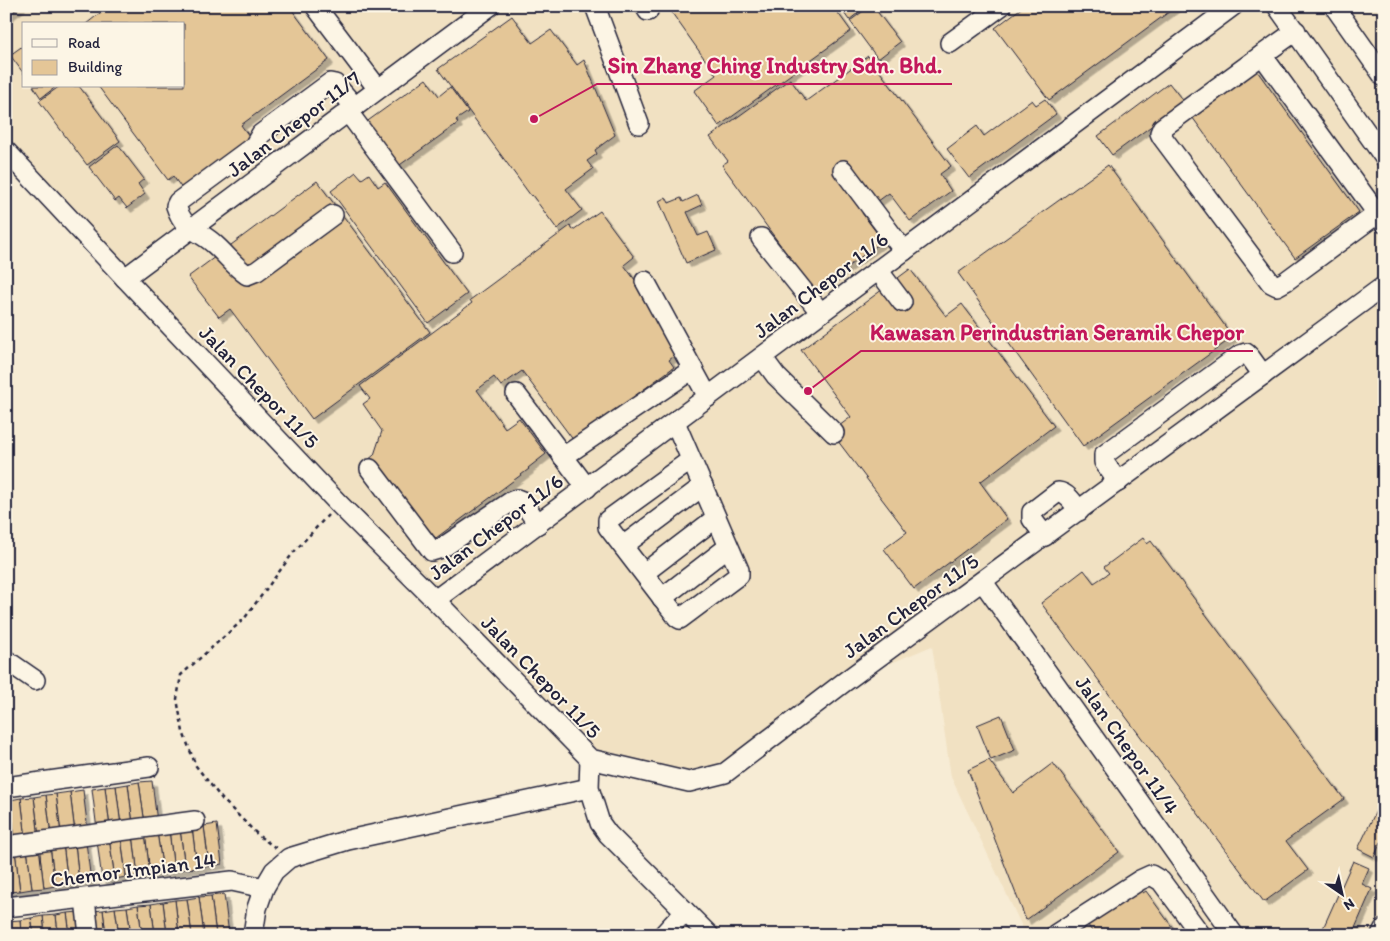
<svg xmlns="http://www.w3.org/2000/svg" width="1390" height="941" font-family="Itim,sans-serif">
<defs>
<filter id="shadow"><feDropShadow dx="4.5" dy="4.5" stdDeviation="0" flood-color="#0004"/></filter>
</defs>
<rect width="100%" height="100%" fill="#f7ecd5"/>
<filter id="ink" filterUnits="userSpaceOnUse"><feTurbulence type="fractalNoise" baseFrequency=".02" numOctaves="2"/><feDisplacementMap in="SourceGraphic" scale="10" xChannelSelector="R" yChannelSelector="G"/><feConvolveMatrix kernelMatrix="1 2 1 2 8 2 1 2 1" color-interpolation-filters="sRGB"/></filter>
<g filter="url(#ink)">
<path fill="#f1e1c2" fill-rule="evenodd" d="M6,6H1384V935H1026L951,777L932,646L843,683L725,773L689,782L582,761L6,151ZM24,24H184V86H24Z"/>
<g fill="#e4c697" stroke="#22223b" filter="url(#shadow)">
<polygon points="6,6 21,6 6,17"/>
<polygon points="109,6 289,6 329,60 241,125 254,143 185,193 173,176 168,180 98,86 184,86 184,24 86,24"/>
<polygon points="667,6 833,6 851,31 719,126 694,91 716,75"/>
<polygon points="839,6 867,6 849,20"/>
<polygon points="870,6 873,6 900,42 878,59 850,21"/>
<polygon points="1024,6 1177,6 1049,100 995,28"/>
<polygon points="512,16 532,43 551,30 577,65 584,60 615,135 595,150 597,154 587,161 593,169 566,189 582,210 557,229 532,195 531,196 438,69"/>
<polygon points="24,45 24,74 10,55"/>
<polygon points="868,56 951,166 940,174 951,191 910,221 889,193 862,213 883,241 814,291 722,165 728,161 710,137 790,79 806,101"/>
<polygon points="1252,64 1359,212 1295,258 1187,110"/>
<polygon points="426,79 439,96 450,87 468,112 456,120 458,123 397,167 365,123"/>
<polygon points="1169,83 1184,102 1112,155 1098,136"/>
<polygon points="33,86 57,86 41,98"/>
<polygon points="60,86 79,86 120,141 87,165 39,101"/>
<polygon points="1045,99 1056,114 969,178 947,149 977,126 984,136 1032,100 1036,105"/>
<polygon points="118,145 144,179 138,184 145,194 127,208 119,198 115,201 89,167"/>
<polygon points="1108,165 1233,337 1083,446 958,273"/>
<polygon points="356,172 362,179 369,174 378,187 385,182 467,294 428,323 331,191"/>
<polygon points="317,181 430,332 312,419 230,309 219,317 188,277"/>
<polygon points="698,195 702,205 687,212 698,236 708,232 716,250 686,263 659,201 666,197 669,203 681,198 683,202"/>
<polygon points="600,211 634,257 624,265 685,348 669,360 674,367 574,441 522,371 501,386 494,377 477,390 505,428 519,418 546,454 528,468 529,469 436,538 434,536 424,544 367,461 374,455 382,431 363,404 370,399 360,386 472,303 470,300 570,226 573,230"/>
<polygon points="910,269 946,316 962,304 1054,426 980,482 1007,519 914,589 884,549 907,532 831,432 851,417 801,350"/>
<polygon points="1143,538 1147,544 1151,541 1344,799 1286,841 1308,870 1264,902 1041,603 1084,570 1094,583 1109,573 1104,567"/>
<polygon points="1001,715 1015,750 991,760 977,725"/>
<polygon points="989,760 1013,793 1053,763 1119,852 1026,920 968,770"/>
<polygon points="152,781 157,822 145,824 139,782"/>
<polygon points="139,782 145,824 133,825 128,784"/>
<polygon points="128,784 133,825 121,826 116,786"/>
<polygon points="116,786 121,826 110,828 105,787"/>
<polygon points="105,787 110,828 97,830 92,789"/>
<polygon points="83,790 88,831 75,833 70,792"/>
<polygon points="70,792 75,833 61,834 56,794"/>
<polygon points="56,794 61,834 51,836 46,795"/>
<polygon points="1384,794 1384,843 1381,842 1374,857 1358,849"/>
<polygon points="46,795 51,836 39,838 34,797"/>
<polygon points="34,797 39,838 26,839 21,798"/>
<polygon points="21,798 26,839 15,841 10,800"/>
<polygon points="6,800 10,800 15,841 6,842"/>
<polygon points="217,824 222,864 209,866 204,826"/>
<polygon points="204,826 209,866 197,868 192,827"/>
<polygon points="192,827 197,868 185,869 180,829"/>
<polygon points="180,829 185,869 174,871 169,830"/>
<polygon points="169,830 174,871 163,872 157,832"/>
<polygon points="157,832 163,872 150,874 145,833"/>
<polygon points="145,833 150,874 138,876 133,835"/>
<polygon points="133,835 138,876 126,877 121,837"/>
<polygon points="121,837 126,877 115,879 109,838"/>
<polygon points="109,838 115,879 102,880 97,840"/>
<polygon points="86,842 91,881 79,883 75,843"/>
<polygon points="75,843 79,883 68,884 63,844"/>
<polygon points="63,844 68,884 55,886 50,846"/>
<polygon points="50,846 55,886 44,888 39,847"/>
<polygon points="39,847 44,888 32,889 27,849"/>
<polygon points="27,849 32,889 20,891 15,851"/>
<polygon points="15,851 20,891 8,892 6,852"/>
<polygon points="1353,861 1369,868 1362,884 1372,889 1352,935 1320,935"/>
<polygon points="1137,885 1143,893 1146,891 1178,935 1088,935 1092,931 1087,924"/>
<polygon points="224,894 229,935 216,935 211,896"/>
<polygon points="211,896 216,935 204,935 199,897"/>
<polygon points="199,897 204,935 192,935 187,899"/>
<polygon points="187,899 192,935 179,935 175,900"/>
<polygon points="175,900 179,935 167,935 163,902"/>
<polygon points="163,902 167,935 155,935 151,904"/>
<polygon points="151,904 155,935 142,935 138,905"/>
<polygon points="138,905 142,935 131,935 127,907"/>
<polygon points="127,907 131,935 119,935 115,908"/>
<polygon points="115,908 119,935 106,935 103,910"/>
<polygon points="103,910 106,935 96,935 93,911"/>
<polygon points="79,912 82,935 70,935 67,913"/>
<polygon points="67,913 70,935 58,935 56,915"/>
<polygon points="56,915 58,935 45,935 43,916"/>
<polygon points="43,916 45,935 34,935 31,918"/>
<polygon points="31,918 34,935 21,935 20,920"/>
<polygon points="20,920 21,935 10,935 8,921"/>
</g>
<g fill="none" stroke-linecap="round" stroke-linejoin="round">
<g stroke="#22223b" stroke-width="22">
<g id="minor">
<polyline points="595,6 639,124"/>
<polyline points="645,6 648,11"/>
<polyline points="1277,6 1384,157"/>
<polyline points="1334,6 1384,77"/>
<polyline points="316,7 378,89"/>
<polyline points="1296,31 1262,55 1384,223"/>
<polyline points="950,43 1001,6"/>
<polyline points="1262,55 1162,128 1160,133 1162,137 1271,283 1277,286 1286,281 1377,214"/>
<polyline points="348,112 452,252"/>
<polyline points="6,151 125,278 339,504 435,600 590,759 689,782 725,773 843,683 1384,286"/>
<polyline points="843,170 904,251"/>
<path d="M333,215L257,271L247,275C234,266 225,253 213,243C197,229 184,231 176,206L178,202L254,146L261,134L330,83L335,84L355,107"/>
<polyline points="761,238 821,313"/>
<polyline points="878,270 902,302"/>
<polyline points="125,278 490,6"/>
<polyline points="645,281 708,397"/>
<polyline points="762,357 776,376 834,433"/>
<polyline points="516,394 587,488"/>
<polyline points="675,422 739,570 739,575 680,619 677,617 608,527 608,520 691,460"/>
<polyline points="563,457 693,369"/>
<polyline points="370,469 432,551 442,548 512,501 517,499 522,501 538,524"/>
<polyline points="1118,482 1104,462 1104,455 1240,355 1246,353 1250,357 1263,375"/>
<path d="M1045,536L1032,519V512L1058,492C1068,493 1074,504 1079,511"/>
<polyline points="623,546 703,486"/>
<polyline points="644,573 716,518"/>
<polyline points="983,582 1234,935"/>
<polyline points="662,598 728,547"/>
<polyline points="435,600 1233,6"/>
<polyline points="6,660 35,680"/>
<polyline points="590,759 589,788 600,823 608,834 709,935"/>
<polyline points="6,787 149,767"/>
<polyline points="6,846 195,821"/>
<polyline points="85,899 89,935"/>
<polyline points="6,907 232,881 264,888"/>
<polyline points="1056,934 1140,880 1151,875 1161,881 1201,935"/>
<polyline points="253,935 257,908 264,888 274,871 289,858 348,840 589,788"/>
<polyline points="663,935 685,911"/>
<polyline points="1381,935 1384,929"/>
</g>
</g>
<polyline stroke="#22223b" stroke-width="2.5" stroke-dasharray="4 4" stroke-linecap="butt" points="276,848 259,836 222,799 196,766 183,732 177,699 181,675 244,619 293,553 328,515"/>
<use href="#minor" stroke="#fcf5e5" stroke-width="19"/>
</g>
</g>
<g text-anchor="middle" stroke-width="4" stroke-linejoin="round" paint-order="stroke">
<g font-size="21" fill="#22223b" stroke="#fcf5e5">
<text transform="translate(294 124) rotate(-37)" y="7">Jalan Chepor 11/7</text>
<text transform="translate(821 285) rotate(-37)" y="7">Jalan Chepor 11/6</text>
<text transform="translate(259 387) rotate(46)" y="7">Jalan Chepor 11/5</text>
<text transform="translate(496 527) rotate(-37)" y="7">Jalan Chepor 11/6</text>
<text transform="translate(911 606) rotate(-36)" y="7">Jalan Chepor 11/5</text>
<text transform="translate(541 677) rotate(46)" y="7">Jalan Chepor 11/5</text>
<text transform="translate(1127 745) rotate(55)" y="7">Jalan Chepor 11/4</text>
<text transform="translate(133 870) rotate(-7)" y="7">Chemor Impian 14</text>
</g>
</g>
<path fill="none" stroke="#c2185b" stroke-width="2" d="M534 119L597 84H952M808 391L861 351H1253"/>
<g fill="#c2185b" stroke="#fcf5e5" stroke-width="2">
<circle cx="534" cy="119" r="5"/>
<circle cx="808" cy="391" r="5"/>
</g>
<g font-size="22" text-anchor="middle" font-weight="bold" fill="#c2185b" stroke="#fcf5e5" stroke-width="4" stroke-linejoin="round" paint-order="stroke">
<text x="775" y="73">Sin Zhang Ching Industry Sdn. Bhd.</text>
<text x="1057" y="340">Kawasan Perindustrian Seramik Chepor</text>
</g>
<rect width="1390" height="941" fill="none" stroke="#fcf5e5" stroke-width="25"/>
<rect x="12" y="12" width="1365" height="916" fill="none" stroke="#22223b" stroke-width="2" filter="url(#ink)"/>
<rect x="22" y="22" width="162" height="65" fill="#fcf5e5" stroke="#a5a1a1"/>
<rect x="32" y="39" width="25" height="8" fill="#fcf5e5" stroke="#a5a1a1"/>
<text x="68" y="48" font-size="15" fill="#22223b">Road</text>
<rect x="32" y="60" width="25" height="15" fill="#e4c697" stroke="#a5a1a1"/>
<text x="68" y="72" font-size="15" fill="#22223b">Building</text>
<g transform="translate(1342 894) rotate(146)" stroke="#fcf5e5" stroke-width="4" paint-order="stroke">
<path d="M0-4L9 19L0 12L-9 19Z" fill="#22223b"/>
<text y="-8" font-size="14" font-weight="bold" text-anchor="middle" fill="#22223b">N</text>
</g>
</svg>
